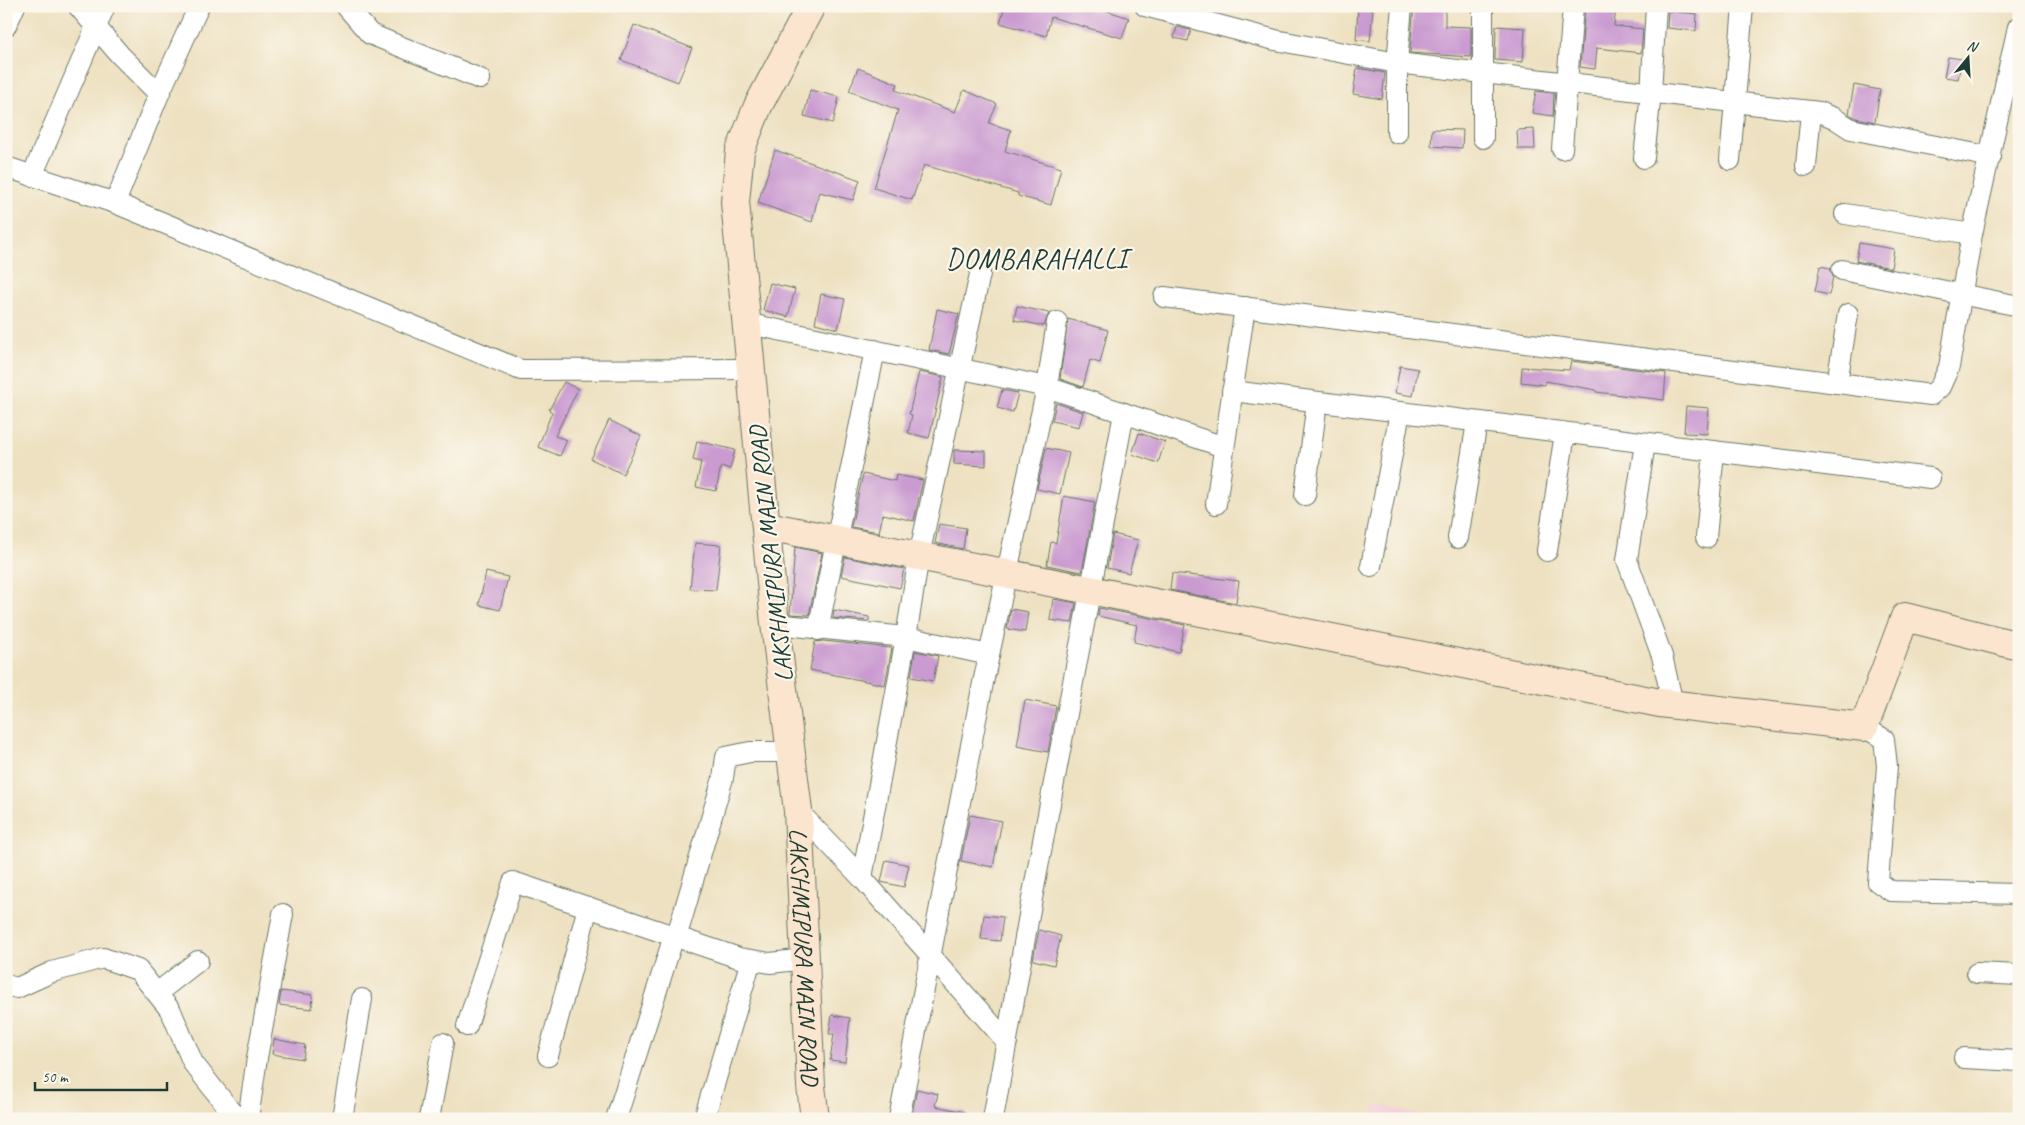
<svg xmlns="http://www.w3.org/2000/svg" width="2025" height="1125" font-family="Caveat,sans-serif">
<rect width="100%" height="100%" fill="#fbf7ec"/>
<filter id="ink" filterUnits="userSpaceOnUse"><feTurbulence type="fractalNoise" baseFrequency=".02" numOctaves="2"/><feDisplacementMap in="SourceGraphic" scale="10" xChannelSelector="R" yChannelSelector="G"/><feConvolveMatrix kernelMatrix="1 2 1 2 8 2 1 2 1" color-interpolation-filters="sRGB"/></filter>
<filter id="wash" filterUnits="userSpaceOnUse"><feTurbulence type="fractalNoise" baseFrequency=".0096" numOctaves="4" result="noise"/><feDisplacementMap in="SourceGraphic" scale="20" xChannelSelector="R" yChannelSelector="G"/><feGaussianBlur stdDeviation="1.12" result="paint"/><feColorMatrix in="noise" values="0 0 0 0 0 0 0 0 0 0 0 0 0 0 0 0 0 1.4 0 .05"/><feComposite in="paint" operator="in"/></filter>
<g filter="url(#wash)">
<rect width="100%" height="100%" fill="#eee1c1"/>
<polygon fill="#f5cfda" points="1376,1104 1436,1119 1371,1119"/>
<g id="blocks">
<g fill="#ca9bd1">
<polygon points="1005,6 1093,6 1129,18 1122,38 1051,17 1046,36 1000,23"/>
<polygon points="1414,6 1445,6 1445,26 1471,27 1471,57 1410,53"/>
<polygon points="1585,6 1616,6 1614,26 1643,29 1641,53 1597,48 1595,69 1580,67"/>
<polygon points="1358,8 1373,10 1370,41 1356,40"/>
<polygon points="1668,11 1697,14 1696,31 1667,28"/>
<polygon points="634,25 692,48 678,82 621,60"/>
<polygon points="1496,26 1525,28 1523,62 1495,60"/>
<polygon points="1177,27 1191,30 1188,41 1174,38"/>
<polygon points="1948,57 1962,59 1958,79 1944,77"/>
<polygon points="858,68 898,84 895,90 955,112 964,90 997,104 989,123 1011,130 1005,151 1061,168 1051,205 1018,196 1018,193 924,165 912,200 874,188 898,110 849,91"/>
<polygon points="1357,68 1385,73 1382,99 1353,94"/>
<polygon points="1854,85 1880,90 1875,122 1856,118 1849,114"/>
<polygon points="810,90 839,97 833,123 804,116"/>
<polygon points="1536,91 1554,93 1553,116 1532,113"/>
<polygon points="1432,129 1463,130 1462,148 1431,146"/>
<polygon points="1534,129 1535,149 1518,149 1517,130"/>
<polygon points="775,150 860,180 853,200 819,192 812,222 758,203"/>
<polygon points="1859,243 1894,249 1891,268 1856,261"/>
<polygon points="1820,266 1830,268 1833,277 1829,295 1815,292"/>
<polygon points="770,283 795,289 788,317 763,310"/>
<polygon points="821,294 845,299 838,329 815,323"/>
<polygon points="1017,306 1049,313 1044,326 1014,320"/>
<polygon points="937,309 959,314 949,354 929,350"/>
<polygon points="1068,319 1108,330 1100,363 1090,360 1083,387 1060,379"/>
<polygon points="1571,361 1666,373 1664,400 1596,392 1596,390 1545,381 1545,385 1521,382 1522,367 1569,370"/>
<polygon points="1400,366 1418,369 1413,396 1395,393"/>
<polygon points="919,372 943,377 929,438 908,433 912,415 909,414"/>
<polygon points="564,382 578,389 555,436 567,440 560,456 538,447 552,412 549,410"/>
<polygon points="1002,390 1018,393 1013,412 997,408"/>
<polygon points="1056,403 1083,412 1079,427 1052,421"/>
<polygon points="1686,406 1709,408 1707,434 1684,433"/>
<polygon points="609,420 641,436 623,474 591,459"/>
<polygon points="1139,433 1165,442 1158,463 1132,454"/>
<polygon points="697,441 735,450 730,469 721,466 716,491 696,487 701,462 693,460"/>
<polygon points="1046,448 1069,453 1060,494 1037,489"/>
<polygon points="954,450 986,451 986,466 954,464"/>
<polygon points="863,474 895,481 896,475 923,480 914,521 883,514 879,532 851,527"/>
<polygon points="1064,496 1095,502 1082,572 1047,565 1051,542 1056,543"/>
<polygon points="939,524 966,528 963,549 935,543"/>
<polygon points="1113,534 1138,540 1129,573 1107,568"/>
<polygon points="695,543 721,545 716,590 690,589"/>
<polygon points="795,547 822,553 809,615 790,614"/>
<polygon points="845,557 904,569 900,588 841,576"/>
<polygon points="486,572 508,577 500,610 479,605"/>
<polygon points="1172,573 1239,581 1236,603 1170,590"/>
<polygon points="1053,599 1076,603 1072,623 1050,620"/>
<polygon points="1099,608 1185,625 1179,652 1134,642 1137,625 1098,616"/>
<polygon points="1011,609 1028,612 1025,632 1007,629"/>
<polygon points="834,610 869,617 869,621 833,618"/>
<polygon points="823,641 892,648 885,685 810,670 815,642"/>
<polygon points="915,651 938,656 933,681 911,677"/>
<polygon points="1025,700 1056,706 1048,752 1017,746"/>
<polygon points="970,815 1002,821 993,867 961,861"/>
<polygon points="886,860 909,865 904,887 881,882"/>
<polygon points="984,915 1003,917 1000,941 981,939"/>
<polygon points="1039,930 1061,936 1054,965 1033,960"/>
<polygon points="281,991 313,995 312,1009 279,1005"/>
<polygon points="832,1015 850,1018 845,1062 830,1060 834,1034 829,1034"/>
<polygon points="274,1039 305,1045 303,1059 272,1054"/>
<polygon points="917,1089 938,1094 935,1106 965,1112 965,1119 911,1119"/>
</g>
</g>
</g>
<g filter="url(#ink)">
<use href="#blocks" fill-opacity="0" stroke="#677665" stroke-width="1"/>
<g fill="none" stroke-linecap="round" stroke-linejoin="round">
<g stroke="#677665" stroke-width="22">
<g id="street">
<polyline points="78,6 120,55 159,94"/>
<polyline points="346,6 370,34 480,79"/>
<polyline points="1145,6 1275,40 1397,63 1819,112 1834,118 1851,129 1991,157"/>
<polyline points="1483,6 1483,138"/>
<polyline points="6,26 15,6"/>
<polyline points="1397,133 1397,63 1402,6"/>
<polyline points="1562,149 1573,6"/>
<polyline points="1644,158 1651,93 1656,6"/>
<polyline points="1730,160 1743,6"/>
<polyline points="1806,166 1811,111"/>
<polyline points="6,167 115,203 521,370 749,369"/>
<polyline points="32,176 105,6"/>
<polyline points="115,203 159,94 199,6"/>
<polyline points="1845,214 1972,234"/>
<polyline points="1842,270 2019,306"/>
<polyline points="980,274 919,556 906,637 989,655"/>
<polyline points="1164,297 1931,395 1940,387 1949,367 1972,234 2018,27"/>
<polyline points="745,323 1047,387 1224,447"/>
<polyline points="1837,383 1848,314"/>
<polyline points="1232,391 1930,478"/>
<polyline points="1645,443 1627,560 1662,656 1673,704"/>
<polyline points="1305,495 1317,402"/>
<polyline points="1216,504 1245,307"/>
<polyline points="1458,538 1477,422"/>
<polyline points="1706,538 1714,451"/>
<polyline points="1547,551 1565,433"/>
<polyline points="1371,566 1400,412"/>
<polyline points="775,624 906,637 862,878"/>
<polyline points="818,630 875,350"/>
<polyline points="1864,727 1884,739 1887,766 1878,882 1891,891 2019,894"/>
<polyline points="798,811 862,878 1007,1042"/>
<polyline points="1977,973 2019,975"/>
<polyline points="6,985 17,988 52,972 103,958 138,970 171,1011 193,1063 237,1119"/>
<polyline points="157,993 198,961"/>
<polyline points="467,1026 513,882 739,958 770,963 806,959"/>
<polyline points="548,1056 588,907"/>
<polyline points="1964,1058 2019,1061"/>
<polyline points="248,1119 257,1058 283,914"/>
<polyline points="342,1119 362,999"/>
<polyline points="429,1119 443,1043"/>
<polyline points="616,1119 674,936 680,925 723,778 726,757 750,752 791,752"/>
<polyline points="704,1119 751,960"/>
<polyline points="899,1119 983,683 1047,387 1057,322"/>
<polyline points="993,1119 1031,904 1124,413"/>
</g>
</g>
<g stroke="#677665" stroke-width="30">
<g id="secondary">
<path id="s1" d="M811,6L758,106L740,151L735,202L775,624L798,811L811,1086L815,1119"/>
<polyline points="767,526 1660,703 1864,727 1905,617 2019,646"/>
</g>
</g>
<use href="#street" stroke="#fff" stroke-width="20"/>
<use href="#secondary" stroke="#fbe5cf" stroke-width="28"/>
</g>
</g>
<g text-anchor="middle" stroke-width="4.5" stroke-linejoin="round" paint-order="stroke">
<g font-size="25" fill="#1f3d34" stroke="#fbf7ec">
<text transform="translate(770 554) rotate(-96)" y="9">LAKSHMIPURA MAIN ROAD</text>
<text dy="9" stroke="none"><textPath href="#s1" startOffset="971">LAKSHMIPURA MAIN ROAD</textPath></text>
</g>
<g font-size="28" letter-spacing="1" fill="#1f3d34" stroke="#fbf7ec">
<text x="1037" y="268">DOMBARAHALLI</text>
</g>
</g>
<rect width="2025" height="1125" fill="none" stroke="#fbf7ec" stroke-width="25"/>
<g transform="translate(1968 58) rotate(18)" stroke="#fbf7ec" stroke-width="4" paint-order="stroke">
<path d="M0-4L9 19L0 12L-9 19Z" fill="#1f3d34"/>
<text y="-8" font-size="14" font-weight="bold" text-anchor="middle" fill="#1f3d34">N</text>
</g>
<path d="M35 1082v8h132v-8" fill="none" stroke="#1f3d34" stroke-width="2.5"/>
<text x="42" y="1082" font-size="15" fill="#1f3d34" stroke="#fbf7ec" stroke-width="4" paint-order="stroke">50 m</text>
</svg>
